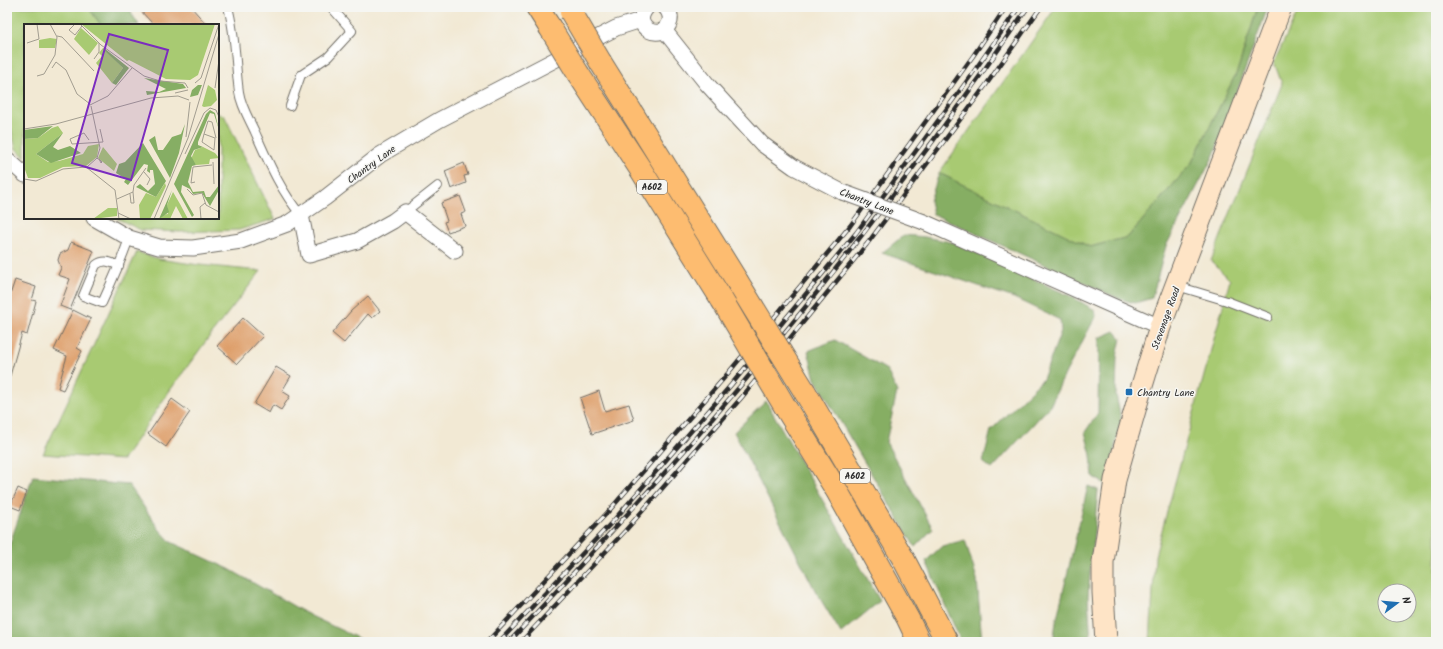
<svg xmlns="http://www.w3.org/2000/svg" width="1443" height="649" font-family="Kalam,sans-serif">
<rect width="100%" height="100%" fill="#f6f6f2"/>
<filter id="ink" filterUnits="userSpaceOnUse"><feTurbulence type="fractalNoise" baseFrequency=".025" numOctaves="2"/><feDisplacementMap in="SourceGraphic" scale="8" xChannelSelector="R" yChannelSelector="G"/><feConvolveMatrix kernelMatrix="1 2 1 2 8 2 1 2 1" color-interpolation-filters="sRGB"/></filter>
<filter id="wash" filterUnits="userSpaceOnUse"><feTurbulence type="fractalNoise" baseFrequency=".012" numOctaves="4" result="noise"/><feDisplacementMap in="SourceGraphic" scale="16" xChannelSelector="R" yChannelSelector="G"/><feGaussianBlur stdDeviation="0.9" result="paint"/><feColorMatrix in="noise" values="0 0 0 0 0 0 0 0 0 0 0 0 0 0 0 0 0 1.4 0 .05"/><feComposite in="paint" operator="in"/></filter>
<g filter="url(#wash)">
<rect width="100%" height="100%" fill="#f2e9d4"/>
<g fill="#a8ca72" stroke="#6a7a4e" fill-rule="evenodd">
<polygon points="7,7 88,7 101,25 25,25 25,157 16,149 7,113"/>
<polygon points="1056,7 1258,7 1237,72 1191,164 1128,237 1090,247 939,173"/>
<path d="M1300,7H1436V642H1150L1155,556L1230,280L1211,261L1282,84L1274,62ZM1385,591H1409V615H1385Z"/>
<polygon points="218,114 224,115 275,219 239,230 180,232 141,230 116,218 218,218"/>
<polygon points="137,252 159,259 199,265 261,271 209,337 168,393 123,460 43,454"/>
</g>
<g fill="#86ae64" stroke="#586c48">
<polygon points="88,7 131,7 131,13 139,25 101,25"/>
<polygon points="1258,7 1268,7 1214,155 1166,246 1152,298 1135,303 1120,299 933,214 930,201 939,173 1090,247 1128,237 1191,164 1237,72"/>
<polygon points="904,235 925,237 955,243 1072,297 1095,310 1096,316 1066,372 1050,406 992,469 983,462 991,430 1043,379 1061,331 1060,320 1014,298 882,253"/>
<polygon points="1115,331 1121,338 1117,357 1116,395 1121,419 1107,485 1093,477 1091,455 1085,432 1098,413 1099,338"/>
<polygon points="835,340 887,370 897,392 886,442 933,529 915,547 815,379 808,351"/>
<polygon points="766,401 880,601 841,633 816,592 734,432"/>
<polygon points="33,476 129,485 159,529 171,542 229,569 311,616 366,642 7,642 7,552"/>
<polygon points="1088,486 1098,490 1088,596 1091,642 1053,642 1056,622"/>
<polygon points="965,540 977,579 982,642 961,642 926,561 942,546"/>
</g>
<g id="blocks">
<g fill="#de9e69">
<polygon points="137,7 191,7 207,25 154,25"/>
<polygon points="464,163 468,175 464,176 466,183 451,189 445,171"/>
<polygon points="460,196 466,212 461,214 465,226 448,232 444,222 447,221 441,203"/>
<polygon points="71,242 94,251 70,310 60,306 70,279 58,275 61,268 58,260 60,254 68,250"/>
<polygon points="15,280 36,287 32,300 36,301 27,335 22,333 10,376 7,376 7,304"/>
<polygon points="368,296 380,311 372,318 368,314 344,343 332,333 351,311"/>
<polygon points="73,310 91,319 77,348 82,351 63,390 58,388 67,356 54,350"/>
<polygon points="243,318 263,336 237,364 217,346"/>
<polygon points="276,367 291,376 282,391 290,396 281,410 273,405 269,413 254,404"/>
<polygon points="599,391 605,411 629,404 634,420 592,434 580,398"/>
<polygon points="172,399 190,412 166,447 148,434"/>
<polygon points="18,488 27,492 20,510 10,506"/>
</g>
</g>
</g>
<g filter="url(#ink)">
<use href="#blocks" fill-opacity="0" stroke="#716e66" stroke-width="1"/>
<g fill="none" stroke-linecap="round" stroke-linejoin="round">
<g stroke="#716e66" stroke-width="10">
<g id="lane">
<path d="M228,7C236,36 235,63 239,92C241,106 249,119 255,132C268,161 280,190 301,215"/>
<polyline points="290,106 301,75 328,57 352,31 331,7"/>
<polyline points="405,212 438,186"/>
<path d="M119,266C111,262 104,259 96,265L83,296L102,303C112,281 122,260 129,238"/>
<polyline points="1177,286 1227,301 1268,317"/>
</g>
</g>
<g stroke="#716e66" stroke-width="17">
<g id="street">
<path d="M647,7C628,28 664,44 670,21C671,16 669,11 665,7"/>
<polyline points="664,30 707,84 762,144 794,167 842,192"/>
<polyline points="7,159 25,175"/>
<polyline points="301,215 309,255 357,241 393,221 405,212 455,251"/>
<polyline points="94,218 129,238 159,247 193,248 241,241 287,224 325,198 380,155 439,120 616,28 641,20"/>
<polyline points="924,222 1160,327"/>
</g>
</g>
<g stroke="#716e66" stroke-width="23">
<polyline id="secondary" points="1106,642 1103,592 1103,562 1115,480 1141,389 1160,327 1281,7"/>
</g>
<g stroke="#716e66" stroke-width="24">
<g id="primary">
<polyline points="537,7 549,26"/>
<polyline points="601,63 737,281"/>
<polyline points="579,75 641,170 722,300"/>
<polyline points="805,392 904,560 947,642"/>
<polyline points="787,410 837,491 908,619 919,642"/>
</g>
</g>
<use href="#lane" stroke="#fff" stroke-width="8"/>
<use href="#street" stroke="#fff" stroke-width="15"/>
<use href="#secondary" stroke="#fee4c6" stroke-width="21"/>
<use href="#primary" stroke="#fdbc70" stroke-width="22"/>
<g stroke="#2b2b2b" stroke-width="4.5">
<g id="rail">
<polyline points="487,642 607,513 724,378 850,226 973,56 1006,7"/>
<polyline points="499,642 614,520 731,385 856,233 972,74 1019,7"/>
<path d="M509,642C586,560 663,477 736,391C840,268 937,140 1028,7"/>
<polyline points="521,642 625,531 742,397 867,244 986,85 1041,7"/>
</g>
</g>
<use href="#rail" stroke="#f6f6f2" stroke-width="3" stroke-dasharray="9" stroke-linecap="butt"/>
<g stroke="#716e66" stroke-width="17" stroke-linecap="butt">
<polyline id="street-bridge" points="842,192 924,222"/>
</g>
<g stroke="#716e66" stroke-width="24" stroke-linecap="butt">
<g id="primary-bridge">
<polyline points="571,12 601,63"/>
<polyline points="549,26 579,75"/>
<polyline points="737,281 805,392"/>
<polyline points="722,300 787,410"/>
</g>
</g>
<use href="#street-bridge" stroke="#fff" stroke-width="15"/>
<use href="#primary-bridge" stroke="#fdbc70" stroke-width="22"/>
</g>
</g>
<rect fill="#1f6fb2" stroke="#f6f6f2" stroke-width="1.5" x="1125" y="388" width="8" height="8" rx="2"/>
<g text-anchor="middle" stroke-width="3" stroke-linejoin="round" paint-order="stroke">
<g fill="#f6f6f2" stroke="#686867" stroke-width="1">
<rect x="637" y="180" width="30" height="14" rx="3"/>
<rect x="840" y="469" width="30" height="14" rx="3"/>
</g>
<g font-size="9" font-weight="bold" fill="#2b2b2b">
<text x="652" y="190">A602</text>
<text x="855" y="479">A602</text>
</g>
<g font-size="10" fill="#2b2b2b" stroke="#f6f6f2">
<text transform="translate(371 164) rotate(-36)" y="4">Chantry Lane</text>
<text transform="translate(867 201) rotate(21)" y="4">Chantry Lane</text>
<text transform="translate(1165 318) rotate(-70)" y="4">Stevenage Road</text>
</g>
<g font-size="10" fill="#2b2b2b" stroke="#f6f6f2" text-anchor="start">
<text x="1137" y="396">Chantry Lane</text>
</g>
</g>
<g transform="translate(24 24)">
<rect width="195" height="195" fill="#f2e9d4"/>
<path d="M57,0H191L174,51L166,56L142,55L105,36L103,37ZM57,4L74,19L65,31L50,15ZM26,14L33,15L31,24H15V16ZM79,24L99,44L88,59L72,39L78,32L75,29ZM184,61L191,66L193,76L187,82L180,83L178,82ZM34,102L39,109L12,130L24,138L35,137L59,130L64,122L75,120L73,133L62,142L39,143L16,154H4L0,143V115L14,114L28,104ZM79,123L93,140L90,147L74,134ZM179,123L191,129L195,134L186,135L185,140L172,141L167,135L171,126ZM141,159L142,162L126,195H116L115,181L122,169L132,173ZM149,168L156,180L164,195H159L152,182L146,195H136L137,191L144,190L143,181ZM84,184H93V192L69,195Z" fill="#a8ca72"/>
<path d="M79,25L80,24L105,44L92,61L88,59L99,44ZM120,54L159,60L162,64L123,71L122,67L135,68L142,65ZM174,61H178L174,71L166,73L168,66ZM186,86L191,89L195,106L190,90L186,89L174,118V121L179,123L170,126L167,132L172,141L168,142L164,158L169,168L180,167L182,173H186L195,161V166L186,182L178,169L169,170L166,165L158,161L157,168L170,191L168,193L150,160L182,90ZM161,100L155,129L146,154L125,116L131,112L134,126H139L148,113L157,110ZM29,102L14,114L0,115V106ZM39,109L29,123L34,126L46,122L57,129L27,139L12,130ZM119,119L142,157L132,173L112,163L116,160L124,167L131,160L129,146H126V149L123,147L124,141L120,140L104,161L100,158L102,155L92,149L95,140L101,138ZM148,166L143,181L145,188L135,195Z" fill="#86ae64"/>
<path fill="none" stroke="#a29d90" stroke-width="1" d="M51,0L45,6L51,11L58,2M56,0L77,21L120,52L136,57L161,59L164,64M33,12L38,13L70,47M3,19L15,15L13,0M70,35L75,28V19M28,44L32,38L42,46L53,70L66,80M13,52L20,50L31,31L33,13L26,0M171,59L177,54L195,0M191,64L195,36M151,69L164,66M66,81L84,72L108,44M186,84L192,86L195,93M0,105L32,100L127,74L154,72L165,76M180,110L191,114L190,126L178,118ZM180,110L184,97L188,98L192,114M162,113L166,78M65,116L60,109L46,115L48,120L79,118L76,105M161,130L180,89L186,84M73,134L74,135H75L78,138L77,139L75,135M189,138L190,160M63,143L73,134L76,124L67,82M120,148L126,155L123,161M0,155L12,157L39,145L62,143L91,166L95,195M171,158L167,159L169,143L188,141M163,165L169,171L178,169L182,181L195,188M106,170L107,179H110L109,168M93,175L109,168L110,161L122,144M94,189L107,195M130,195L164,114L195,10M177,195L176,183L181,179"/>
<path fill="#7b2cbf" fill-opacity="0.15" stroke="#7b2cbf" stroke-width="2" d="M85,10L144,26L107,156L48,139Z"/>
<rect width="195" height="195" fill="none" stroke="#2b2b2b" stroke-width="2"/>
</g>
<rect width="1443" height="649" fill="none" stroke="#f6f6f2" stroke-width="24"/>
<g transform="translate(1397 603) rotate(74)"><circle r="19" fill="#f6f6f2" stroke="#a5a5a2"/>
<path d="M0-3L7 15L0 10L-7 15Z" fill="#1f6fb2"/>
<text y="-6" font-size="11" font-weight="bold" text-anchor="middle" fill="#2b2b2b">N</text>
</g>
</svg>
